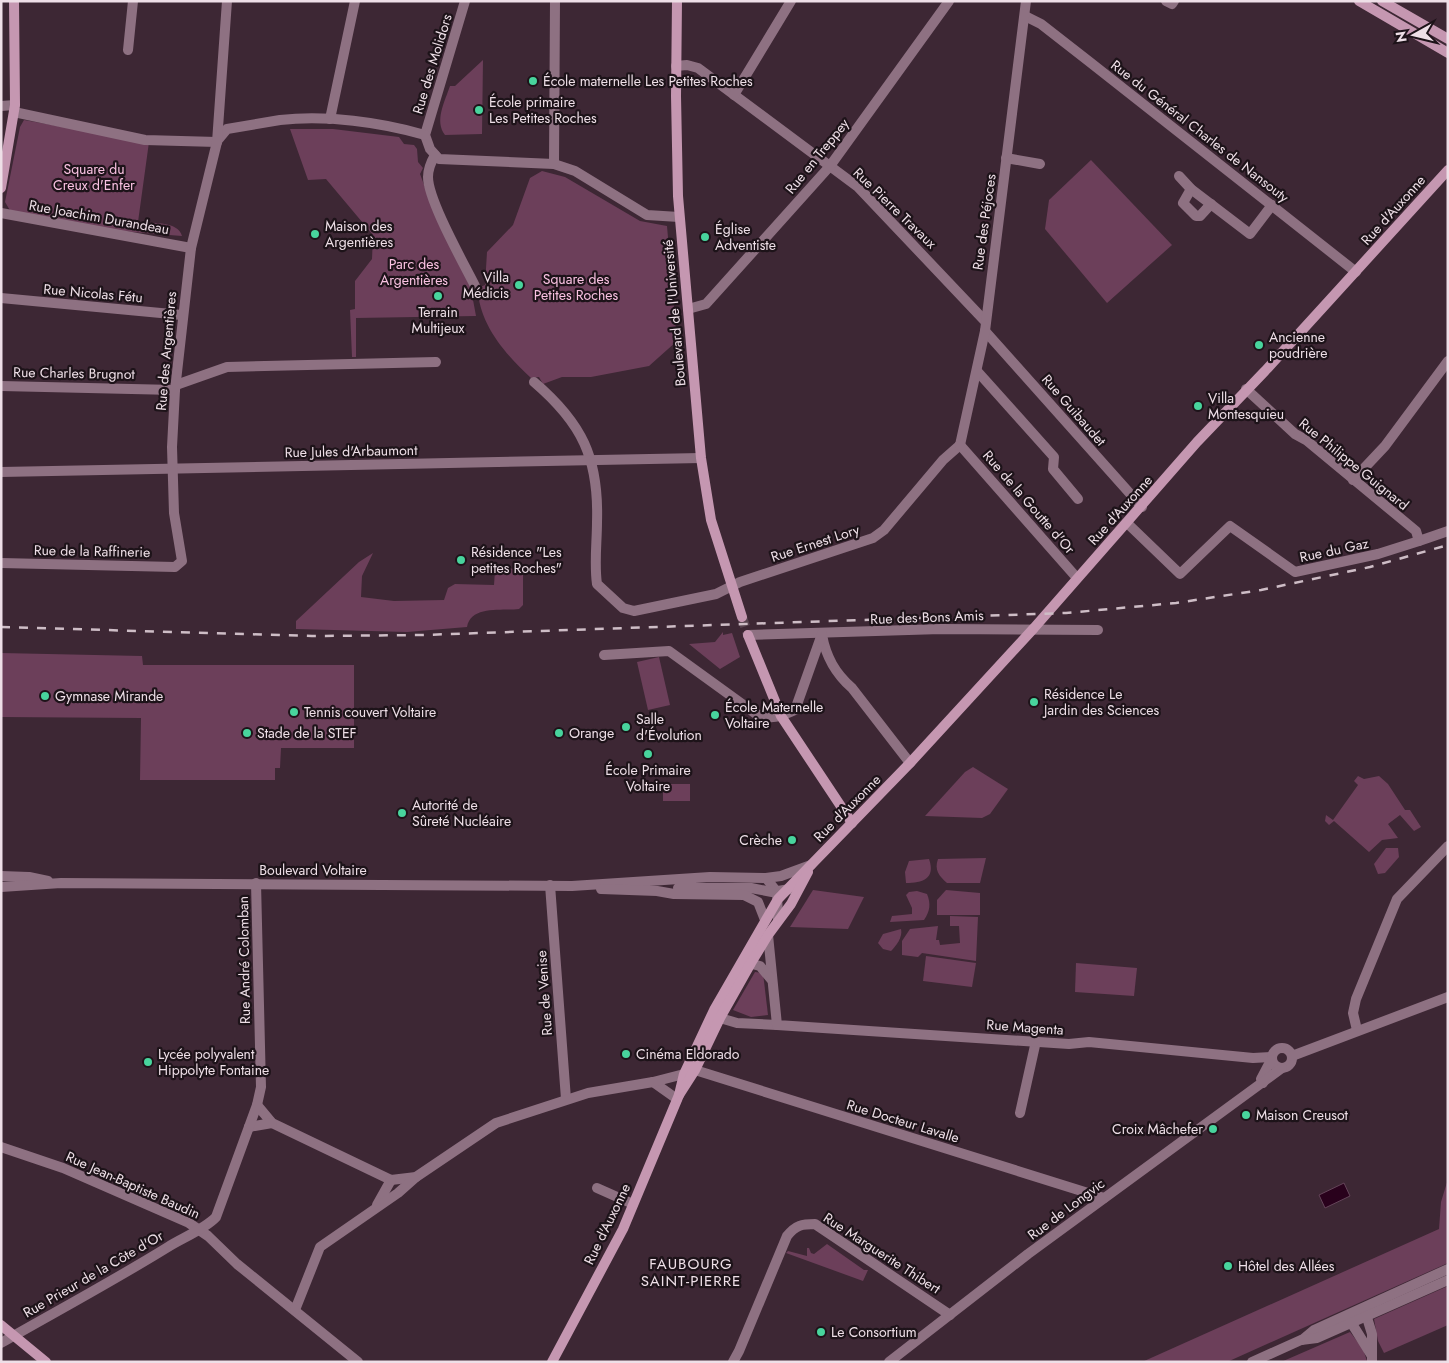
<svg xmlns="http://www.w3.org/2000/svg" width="1449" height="1363" font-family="Jost,sans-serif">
<rect width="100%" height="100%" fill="#3d2734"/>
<g fill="#6c3f5a">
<path d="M483,60L482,134L445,135C434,121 445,101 450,86H455Z"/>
<path d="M24,120L149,142L138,222C150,223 179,221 182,236L107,230L11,212L5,202L20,127Z"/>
<polygon points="290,129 333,129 399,137 404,144 414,145 417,149 418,162 423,168 420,174 435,214 471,289 476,316 356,318 356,357 352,357 350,310 355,309 355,281 372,259 373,235 326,179 308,180"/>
<polygon points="1091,160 1172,245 1107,303 1045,229 1049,200"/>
<path d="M542,171L565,177L640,221L667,226L677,341L649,366L591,377H562L543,384L539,377L531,378C506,355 478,323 478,288L485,285L487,252L513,225L530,178Z"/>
<path d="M373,553L362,576L361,597L394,601L444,600L448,588L455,584L494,585L495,571L499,568L519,569L523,574V605L519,609C502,611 471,605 467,627L407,632L296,629V621L359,562Z"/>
<polygon points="723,632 723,635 732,633 740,657 720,669 689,644 715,642"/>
<polygon points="1,653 142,656 143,665 354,665 354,748 281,748 280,768 275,768 275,780 140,780 141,718 1,717"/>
<polygon points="659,657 670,705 648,710 637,662"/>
<polygon points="973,767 1008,789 990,814 982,818 925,816 965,772"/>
<polygon points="1358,776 1364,779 1379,776 1388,784 1405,810 1410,810 1421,827 1414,831 1400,815 1388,824 1398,838 1382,840 1369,852 1334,821 1329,825 1325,821 1326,815 1333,820 1358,785 1354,781"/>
<rect x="663" y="784" width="27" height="17"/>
<polygon points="1386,848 1398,848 1399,857 1385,873 1378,874 1374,864"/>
<path d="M986,858L980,883H947C939,876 934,870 938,859Z"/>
<path d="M929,859C936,879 922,883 906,883L905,872L909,861Z"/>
<polygon points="813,890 864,897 848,929 790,927"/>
<polygon points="946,890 980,893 980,915 937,915 937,900"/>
<path d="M917,891L927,894C931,904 930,911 924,920L890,922L892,916L912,914V908L906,895L909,892Z"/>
<polygon points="950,916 978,917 976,961 922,953 918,957 902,955 902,941 910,929 938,926 936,940 939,940 940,945 960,943 959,926 950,926"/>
<path d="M901,929C903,937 896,946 891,951L883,949L878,943L883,934Z"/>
<polygon points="926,956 976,963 972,987 923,981"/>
<polygon points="1076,963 1137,968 1134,996 1075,992"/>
<polygon points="755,972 763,973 768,1015 751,1017 733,1010"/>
<polygon points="1448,1179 1448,1263 1227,1362 1142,1362 1439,1229 1441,1202"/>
<polygon points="827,1244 864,1270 868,1270 863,1281 786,1253 788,1251 807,1256 807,1248 809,1248 811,1253 814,1254"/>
<polygon points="1448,1286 1448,1325 1384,1353 1378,1341 1374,1319"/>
<polygon points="1350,1332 1363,1349 1367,1361 1281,1362"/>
</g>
<polygon fill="#29011c" stroke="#644459" points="1344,1183 1350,1196 1325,1208 1319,1195"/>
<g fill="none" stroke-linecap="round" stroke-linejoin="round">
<polyline stroke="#58434f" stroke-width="10" stroke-dasharray="10 5" stroke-linecap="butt" points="742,617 748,635"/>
<g stroke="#8e7182" stroke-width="10">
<polyline points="465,1 425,135 430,149 439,159 554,164 575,171 647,215 679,217"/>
<polyline points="1166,1 1172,4 1174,1"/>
<polyline points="1025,16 1041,24 1091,63 1356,272"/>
<polyline points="128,50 133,1"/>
<polyline points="676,66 687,65 698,68 858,187 984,320"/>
<polyline points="734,95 791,1"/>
<polyline points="1,106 15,105"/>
<polyline points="14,112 145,140 217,142"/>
<polyline points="330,119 355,1"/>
<path d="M217,141L227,129C244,126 262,123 280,120C327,115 380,122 425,135"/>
<path d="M435,155C431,162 428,169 428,177C428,200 463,262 475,286"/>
<polyline points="1006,158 1040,164"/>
<polyline points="554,164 555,1"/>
<polyline points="1179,176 1191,189 1250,234 1272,205"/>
<polyline points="1191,189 1183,203 1196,216 1200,216 1211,204"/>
<polyline points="1,213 191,248"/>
<polyline points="1,298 182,315"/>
<polyline points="688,309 706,304 830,166 949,1"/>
<polyline points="985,331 1142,507"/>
<polyline points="977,371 1054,457 1053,469 1078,499"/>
<path d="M534,382C582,423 599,458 597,522C597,542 594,564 597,584L623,608L634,611L716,594L740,582L873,538L884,530L943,460L960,445"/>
<polyline points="176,385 227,367 436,362"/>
<polyline points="1,386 175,390"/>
<polyline points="1246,389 1295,434 1306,440 1416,531 1419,541 1448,531"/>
<polyline points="960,445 985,331 1026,1"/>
<polyline points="960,445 1077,578"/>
<polyline points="1,472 701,458"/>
<polyline points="1353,480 1385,446 1448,361"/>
<polyline points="1127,523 1180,574 1230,526 1295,572 1378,554 1419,541"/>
<polyline points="1,563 175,567 182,561 174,513 172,447 175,390 191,248 217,142 227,1"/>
<polyline points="748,635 941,629 1098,630"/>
<path d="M822,635C826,657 835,673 852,688L910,763"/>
<path d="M604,655L669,651L756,714C771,720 780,717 795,710L822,634"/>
<polyline points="550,885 566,1099"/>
<polyline points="720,1018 737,1023 777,1025"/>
<polyline points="1357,1030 1353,1013 1356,999 1397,899 1448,846"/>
<polyline points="653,1082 677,1099"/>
<polyline points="257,1105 272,1123 391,1180 416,1177 496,1123 588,1093 653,1082 684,1074"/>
<polyline points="1020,1113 1036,1041"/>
<polyline points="249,1127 272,1123"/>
<polyline points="1,1147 63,1168 189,1223 208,1236 237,1264 358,1362"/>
<polyline points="597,1188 633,1204"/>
<polyline points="377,1205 391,1180"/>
<polyline points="295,1310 320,1247 398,1193 416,1177"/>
<polyline points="1365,1311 1372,1334 1372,1362"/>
<polyline points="1349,1319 1372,1356"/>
<polyline points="1302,1340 1314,1330 1448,1269"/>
<path d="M1,1343C57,1311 113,1281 168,1247C182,1238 205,1229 216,1217L257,1105L261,1087L256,883"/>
<path d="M733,1362L739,1351L787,1236C796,1225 802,1224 815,1224L950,1315"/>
<polyline points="1252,1362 1301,1340 1317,1338 1448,1280"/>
</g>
<g stroke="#8e7182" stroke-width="10">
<polyline points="1,876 29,877 48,881"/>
<polyline points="766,878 777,892 778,920"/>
<polyline points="1,887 61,883 572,886 710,877 766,878 781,876 811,865"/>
<polyline points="678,888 751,888 772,892 790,889"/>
<polyline points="601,889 657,891 674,894 744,895 758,902 765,920"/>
<polyline points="768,935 777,1025 1069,1044 1089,1042 1253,1058 1271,1057"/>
<polyline points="744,962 760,966 771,979"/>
<circle cx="1282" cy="1058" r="10"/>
<polyline points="1292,1056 1448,997"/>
<polyline points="695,1070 1104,1198"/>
<polyline points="1263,1083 1261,1079 1271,1060"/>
<polyline points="889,1362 1028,1254 1282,1068"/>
</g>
<g stroke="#c597b1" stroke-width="10">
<polyline points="677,1 676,96 678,196 701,458 711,520 742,617"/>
<polyline points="1359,1 1448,53"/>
<polyline points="1382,1 1448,39"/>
<polyline points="1,188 15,105 14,1"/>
<polyline points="748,635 781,716 852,823"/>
<polyline points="679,1095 684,1074 714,1010 778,899 910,763 1034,628 1197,442 1265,371 1448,170"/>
<polyline points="1,1325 46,1362"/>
<polyline points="552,1362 623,1229 679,1095 695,1070 720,1018 751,963 768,935 791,904 808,872"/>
</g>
<polyline stroke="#cebdc6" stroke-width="2.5" stroke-dasharray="9 9" stroke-linecap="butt" points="1,627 312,636 422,635 1066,613 1176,603 1261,590 1370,567 1448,545"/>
</g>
<g fill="#48d49d" stroke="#1d1319" stroke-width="2">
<circle cx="533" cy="81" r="5"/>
<circle cx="479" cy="110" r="5"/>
<circle cx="315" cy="234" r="5"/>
<circle cx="705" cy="237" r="5"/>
<circle cx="519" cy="285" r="5"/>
<circle cx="438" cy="296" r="5"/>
<circle cx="1259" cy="345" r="5"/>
<circle cx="1198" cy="406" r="5"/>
<circle cx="461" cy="560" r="5"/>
<circle cx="45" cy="696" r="5"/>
<circle cx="1034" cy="702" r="5"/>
<circle cx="294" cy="712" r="5"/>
<circle cx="715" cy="715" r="5"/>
<circle cx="626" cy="727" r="5"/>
<circle cx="247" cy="733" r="5"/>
<circle cx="559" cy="733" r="5"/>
<circle cx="648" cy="754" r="5"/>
<circle cx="402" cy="813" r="5"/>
<circle cx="792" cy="840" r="5"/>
<circle cx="626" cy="1054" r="5"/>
<circle cx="148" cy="1062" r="5"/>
<circle cx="1246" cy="1115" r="5"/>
<circle cx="1213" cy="1129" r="5"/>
<circle cx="1228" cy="1266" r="5"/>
<circle cx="821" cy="1332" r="5"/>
</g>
<g text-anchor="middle" stroke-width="4.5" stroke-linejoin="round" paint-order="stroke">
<g font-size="14" fill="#eedfe7" stroke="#1d1319">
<text transform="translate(432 64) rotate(-73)" y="5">Rue des Molidors</text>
<text transform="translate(1200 131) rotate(38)" y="5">Rue du Général Charles de Nansouty</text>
<text transform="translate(817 156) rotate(-51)" y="5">Rue en Treppey</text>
<text transform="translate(895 208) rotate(44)" y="5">Rue Pierre Travaux</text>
<text transform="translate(1393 210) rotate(-48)" y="5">Rue d'Auxonne</text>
<text transform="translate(99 217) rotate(10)" y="5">Rue Joachim Durandeau</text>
<text transform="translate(984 222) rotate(-82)" y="5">Rue des Péjoces</text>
<text transform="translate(93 293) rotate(5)" y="5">Rue Nicolas Fétu</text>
<text transform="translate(674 313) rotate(-95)" y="5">Boulevard de l'Université</text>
<text transform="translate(166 351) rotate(-85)" y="5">Rue des Argentières</text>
<text transform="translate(74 373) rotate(1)" y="5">Rue Charles Brugnot</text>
<text transform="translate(1074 410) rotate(49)" y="5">Rue Guibaudet</text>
<text transform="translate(351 451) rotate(-1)" y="5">Rue Jules d'Arbaumont</text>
<text transform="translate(1354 464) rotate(39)" y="5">Rue Philippe Guignard</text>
<text transform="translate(1029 502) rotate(49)" y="5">Rue de la Goutte d'Or</text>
<text transform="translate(1120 510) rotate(-48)" y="5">Rue d'Auxonne</text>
<text transform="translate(815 543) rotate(-18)" y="5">Rue Ernest Lory</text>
<text transform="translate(1334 550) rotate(-12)" y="5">Rue du Gaz</text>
<text transform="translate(92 551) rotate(1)" y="5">Rue de la Raffinerie</text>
<text transform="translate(927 617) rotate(-2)" y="5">Rue des Bons Amis</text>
<text transform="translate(847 808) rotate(-45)" y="5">Rue d'Auxonne</text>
<text x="313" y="875">Boulevard Voltaire</text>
<text transform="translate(244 960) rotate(-91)" y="5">Rue André Colomban</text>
<text transform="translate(544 993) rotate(-94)" y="5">Rue de Venise</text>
<text transform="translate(1025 1027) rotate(4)" y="5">Rue Magenta</text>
<text transform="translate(903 1121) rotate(17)" y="5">Rue Docteur Lavalle</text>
<text transform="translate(133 1185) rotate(24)" y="5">Rue Jean-Baptiste Baudin</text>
<text transform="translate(1066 1209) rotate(-37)" y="5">Rue de Longvic</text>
<text transform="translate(607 1224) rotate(-64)" y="5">Rue d'Auxonne</text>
<text transform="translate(882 1253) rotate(33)" y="5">Rue Marguerite Thibert</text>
<text transform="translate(93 1274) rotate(-30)" y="5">Rue Prieur de la Côte d'Or</text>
</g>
<g font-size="14" fill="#eedfe7" stroke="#1d1319" text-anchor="start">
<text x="543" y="86">École maternelle Les Petites Roches</text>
<text x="489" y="107">École primaire<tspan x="489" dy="16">Les Petites Roches</tspan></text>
<text x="325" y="231">Maison des<tspan x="325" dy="16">Argentières</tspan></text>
<text x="715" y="234">Église<tspan x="715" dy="16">Adventiste</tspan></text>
<text x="509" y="282" text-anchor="end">Villa<tspan x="509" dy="16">Médicis</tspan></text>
<text x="438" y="317" text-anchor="middle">Terrain<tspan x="438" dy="16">Multijeux</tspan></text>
<text x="1269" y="342">Ancienne<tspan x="1269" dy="16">poudrière</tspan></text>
<text x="1208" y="403">Villa<tspan x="1208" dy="16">Montesquieu</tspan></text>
<text x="471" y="557">Résidence "Les<tspan x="471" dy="16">petites Roches"</tspan></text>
<text x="1044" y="699">Résidence Le<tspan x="1044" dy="16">Jardin des Sciences</tspan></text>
<text x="55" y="701">Gymnase Mirande</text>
<text x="725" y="712">École Maternelle<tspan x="725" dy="16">Voltaire</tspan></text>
<text x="304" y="717">Tennis couvert Voltaire</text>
<text x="636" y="724">Salle<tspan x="636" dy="16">d'Évolution</tspan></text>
<text x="257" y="738">Stade de la STEF</text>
<text x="569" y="738">Orange</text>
<text x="648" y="775" text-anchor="middle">École Primaire<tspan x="648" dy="16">Voltaire</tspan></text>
<text x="412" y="810">Autorité de<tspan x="412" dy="16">Sûreté Nucléaire</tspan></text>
<text x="782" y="845" text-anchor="end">Crèche</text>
<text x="158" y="1059">Lycée polyvalent<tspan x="158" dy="16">Hippolyte Fontaine</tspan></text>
<text x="636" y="1059">Cinéma Eldorado</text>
<text x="1256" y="1120">Maison Creusot</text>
<text x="1203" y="1134" text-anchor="end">Croix Mâchefer</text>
<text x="1238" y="1271">Hôtel des Allées</text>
<text x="831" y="1337">Le Consortium</text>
</g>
<g font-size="14" fill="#fac2e2" stroke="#1d1319">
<text x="94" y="174">Square du<tspan x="94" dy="16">Creux d'Enfer</tspan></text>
<text x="414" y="269">Parc des<tspan x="414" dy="16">Argentières</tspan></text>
<text x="576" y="284">Square des<tspan x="576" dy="16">Petites Roches</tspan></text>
</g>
<g font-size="15" letter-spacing="1" fill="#eedfe7" stroke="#1d1319">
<text x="691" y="1269">FAUBOURG<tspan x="691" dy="17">SAINT-PIERRE</tspan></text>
</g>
</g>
<rect width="1449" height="1363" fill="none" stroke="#eedfe7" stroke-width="5"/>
<g transform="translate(1414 35) rotate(262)" stroke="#1d1319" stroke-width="4" paint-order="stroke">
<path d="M0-4L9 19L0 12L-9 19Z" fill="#eedfe7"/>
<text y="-8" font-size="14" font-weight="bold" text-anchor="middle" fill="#eedfe7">N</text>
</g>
</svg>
